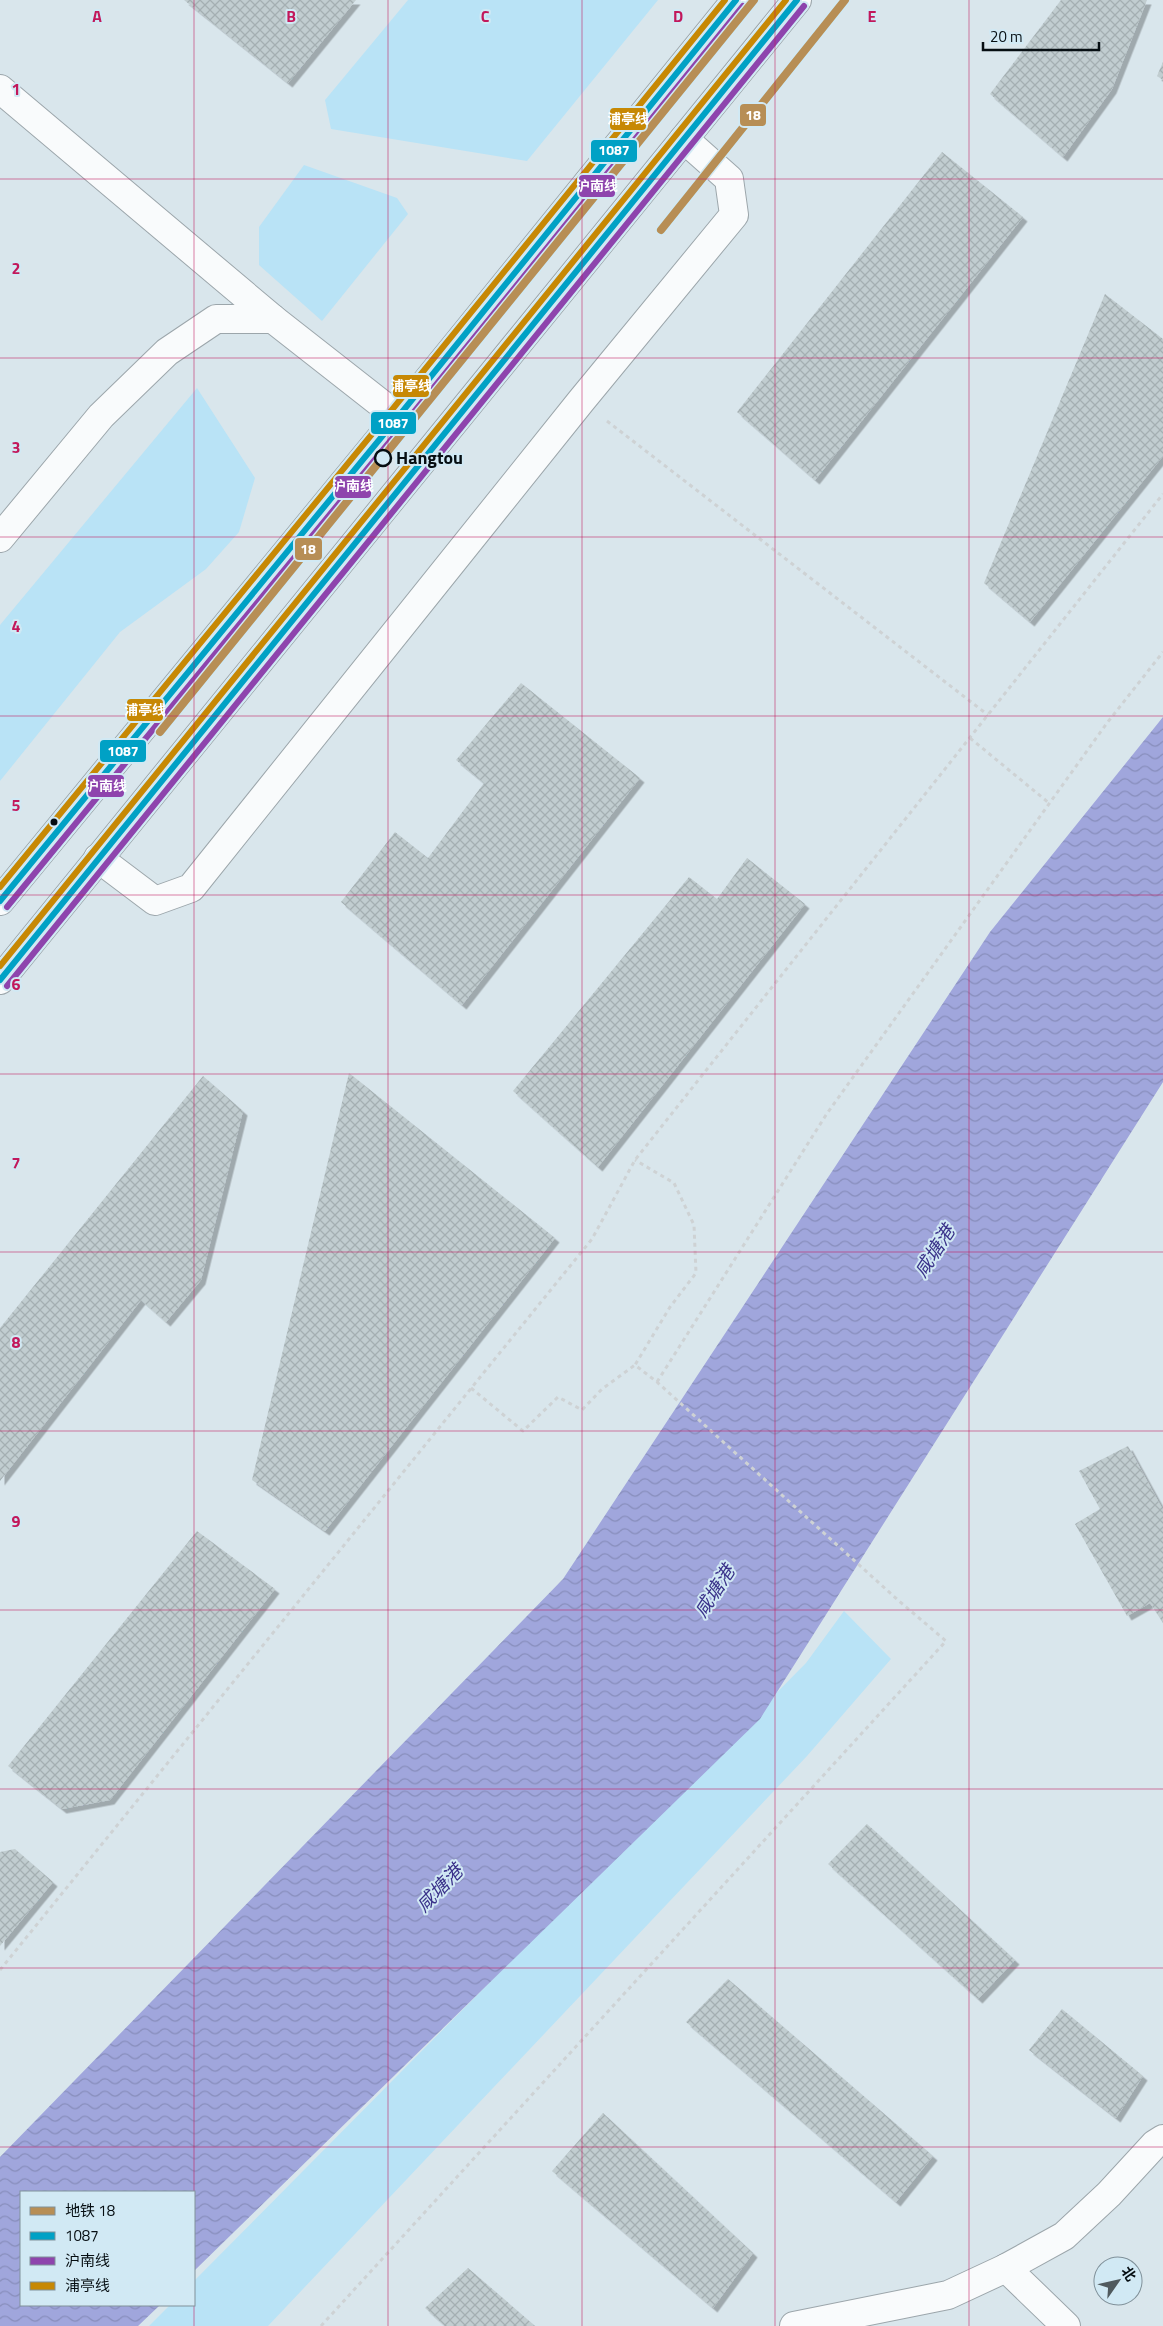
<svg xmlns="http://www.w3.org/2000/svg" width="1163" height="2326" font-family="'Titillium Web','Noto Sans SC',sans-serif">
<defs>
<pattern id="water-waves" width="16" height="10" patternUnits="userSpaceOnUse" patternTransform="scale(1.25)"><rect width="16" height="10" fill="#a0a6dc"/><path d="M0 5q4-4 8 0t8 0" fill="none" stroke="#888ebc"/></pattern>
<pattern id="building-cross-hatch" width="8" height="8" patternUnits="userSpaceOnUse" patternTransform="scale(1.25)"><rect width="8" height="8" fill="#c1cdd0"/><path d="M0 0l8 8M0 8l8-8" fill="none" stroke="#a4afb2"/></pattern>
<filter id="shadow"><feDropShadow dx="4.5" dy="4.5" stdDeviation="0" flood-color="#0004"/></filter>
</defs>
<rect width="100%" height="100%" fill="#d9e6ec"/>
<g fill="#b9e3f6">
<polygon points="408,0 658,0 527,161 331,129 325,100"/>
<polygon points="304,165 397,198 408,214 322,321 259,265 259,227"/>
<polygon points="197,388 255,478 239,532 206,569 120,632 0,781 0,625"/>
<polygon points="844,1611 891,1659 807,1756 268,2326 149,2326 170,2305 194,2305 194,2281 806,1663"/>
</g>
<polygon fill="url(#water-waves)" points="1163,717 1163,1082 760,1719 194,2271 194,2192 21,2192 21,2305 160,2305 138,2326 0,2326 0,2157 563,1579 990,932"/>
<g fill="url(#building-cross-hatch)" filter="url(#shadow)">
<polygon points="184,0 356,0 288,83"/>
<polygon points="1061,0 1147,0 1112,89 1063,157 990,94"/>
<polygon points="1163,62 1163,80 1157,76"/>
<polygon points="942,152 1023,217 815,480 737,412"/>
<polygon points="1105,294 1163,339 1163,456 1030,622 984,583"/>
<polygon points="521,683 640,778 462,1005 341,902 395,832 428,858 484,783 456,760"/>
<polygon points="747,858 805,904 598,1167 513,1091 689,877 717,899"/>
<polygon points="349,1073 555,1238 325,1531 252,1480"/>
<polygon points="203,1076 243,1111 201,1280 166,1322 141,1300 0,1481 0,1328"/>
<polygon points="1128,1446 1163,1510 1163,1623 1150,1603 1127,1616 1075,1524 1100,1509 1079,1471"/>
<polygon points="197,1531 275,1589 110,1800 62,1809 8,1766"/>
<polygon points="867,1824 1015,1960 978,1999 828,1864"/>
<polygon points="15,1849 53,1882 0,1946 0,1852"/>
<polygon points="728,1979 933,2156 896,2202 686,2022"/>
<polygon points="1062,2009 1143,2076 1116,2118 1029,2050"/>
<polygon points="603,2113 753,2253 713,2308 552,2171"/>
<polygon points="468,2268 535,2326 445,2326 425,2308"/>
</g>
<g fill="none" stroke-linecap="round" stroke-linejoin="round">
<g stroke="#9ca6ab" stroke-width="30">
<g id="minor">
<polyline points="0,89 273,319 398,417"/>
<polyline points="0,538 101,416 167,352 216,319 273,319"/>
<polyline points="98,858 155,901 191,888 581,401 734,215 729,179 684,139"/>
<polyline points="1006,2268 1066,2326"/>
<polyline points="794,2326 948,2295 1006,2268 1064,2236 1109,2194 1155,2144 1163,2139"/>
</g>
</g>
<g stroke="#9ca6ab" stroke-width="30">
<g id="major">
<polyline points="0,901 398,417 736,0"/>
<polyline points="0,980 797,0"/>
</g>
</g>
<g stroke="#ced2d4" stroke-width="3" stroke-dasharray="4 4" stroke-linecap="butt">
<polyline points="607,421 988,715"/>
<polyline points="970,738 1049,803"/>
<polyline points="657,1382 826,1115 1107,723 1163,652"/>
<polyline points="471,1388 523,1431 558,1397 582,1410 602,1389 635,1365"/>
<polyline points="0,1970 592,1239 635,1160 1163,494"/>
<polyline points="321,2326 946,1641 899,1601 657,1382 635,1365 670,1307 696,1273 694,1225 674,1183 635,1160"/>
</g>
<use href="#minor" stroke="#f9fbfc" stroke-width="28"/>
<use href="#major" stroke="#f9fbfc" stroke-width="28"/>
<g stroke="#d1e9f4" stroke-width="10">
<g id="bus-1">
<polyline points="0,901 398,417 736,0"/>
<polyline points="0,980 797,0"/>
</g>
</g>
<g stroke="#d1e9f4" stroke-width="10">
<g id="bus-2">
<polyline points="7,907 405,423 743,6"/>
<polyline points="7,986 804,6"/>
</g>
</g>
<g stroke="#d1e9f4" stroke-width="10">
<g id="bus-3">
<polyline points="0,887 391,411 725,0"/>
<polyline points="0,966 786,0"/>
</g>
</g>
<use href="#bus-1" stroke="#00a1c5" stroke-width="6"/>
<use href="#bus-2" stroke="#8e44ad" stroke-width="6"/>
<use href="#bus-3" stroke="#c78804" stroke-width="6"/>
<g stroke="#d1e9f4" stroke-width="11">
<g id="metro-1">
<polyline points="661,230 845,0"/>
<polyline points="160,732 754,0"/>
</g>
</g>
<use href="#metro-1" stroke="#b78e55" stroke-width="8"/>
</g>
<path fill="none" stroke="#c2185b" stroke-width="1" stroke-opacity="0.55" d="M194,0V2326M388,0V2326M582,0V2326M775,0V2326M969,0V2326M0,179H1163M0,358H1163M0,537H1163M0,716H1163M0,895H1163M0,1074H1163M0,1252H1163M0,1431H1163M0,1610H1163M0,1789H1163M0,1968H1163M0,2147H1163"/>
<circle fill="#d1e9f4" stroke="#060e12" stroke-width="2.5" cx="383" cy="458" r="8"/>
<circle fill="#060e12" stroke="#d1e9f4" stroke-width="2" cx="54" cy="822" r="4.5"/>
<g text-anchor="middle" stroke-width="4" stroke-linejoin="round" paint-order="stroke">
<g font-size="18" font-weight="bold" fill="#060e12" stroke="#d1e9f4" text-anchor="start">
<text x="396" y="464">Hangtou</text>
</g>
<g font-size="19" font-style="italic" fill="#3a328a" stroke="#d1e9f4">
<text transform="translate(934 1251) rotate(-57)" y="7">咸塘港</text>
<text transform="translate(714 1591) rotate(-57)" y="7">咸塘港</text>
<text transform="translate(439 1888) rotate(-46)" y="7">咸塘港</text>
</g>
</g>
<g font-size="16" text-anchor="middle" font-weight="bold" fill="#c2185b" stroke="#d1e9f4" stroke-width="4" stroke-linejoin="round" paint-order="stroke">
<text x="97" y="22">A</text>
<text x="291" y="22">B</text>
<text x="485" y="22">C</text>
<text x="678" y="22">D</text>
<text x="872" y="22">E</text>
<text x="16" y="95">1</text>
<text x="16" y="274">2</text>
<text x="16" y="453">3</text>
<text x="16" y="632">4</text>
<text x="16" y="811">5</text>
<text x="16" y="990">6</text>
<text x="16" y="1169">7</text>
<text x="16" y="1348">8</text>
<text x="16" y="1527">9</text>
</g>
<g stroke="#d1e9f4" stroke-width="2">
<rect x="739" y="103" width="28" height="24" rx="5" fill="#b78e55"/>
<rect x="609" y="107" width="38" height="24" rx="5" fill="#c78804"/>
<rect x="590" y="139" width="48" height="24" rx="5" fill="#00a1c5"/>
<rect x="578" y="174" width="38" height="24" rx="5" fill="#8e44ad"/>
<rect x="392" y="374" width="38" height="24" rx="5" fill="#c78804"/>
<rect x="370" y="411" width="47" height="24" rx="5" fill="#00a1c5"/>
<rect x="334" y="475" width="38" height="24" rx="5" fill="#8e44ad"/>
<rect x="294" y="537" width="29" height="24" rx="5" fill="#b78e55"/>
<rect x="126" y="698" width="38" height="24" rx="5" fill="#c78804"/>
<rect x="99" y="739" width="48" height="24" rx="5" fill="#00a1c5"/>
<rect x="87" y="774" width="38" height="24" rx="5" fill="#8e44ad"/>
</g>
<g font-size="14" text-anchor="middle" font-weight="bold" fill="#fff">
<text x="753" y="120">18</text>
<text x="628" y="124">浦亭线</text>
<text x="614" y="155">1087</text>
<text x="597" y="191">沪南线</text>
<text x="411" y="391">浦亭线</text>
<text x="393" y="428">1087</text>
<text x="353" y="491">沪南线</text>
<text x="308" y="554">18</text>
<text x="145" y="715">浦亭线</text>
<text x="123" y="756">1087</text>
<text x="106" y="791">沪南线</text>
</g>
<rect x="20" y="2191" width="175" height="115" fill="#d1e9f4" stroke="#80919a"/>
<rect x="30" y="2207" width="25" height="8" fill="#b78e55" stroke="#80919a"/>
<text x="65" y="2216" font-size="15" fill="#060e12">地铁 18</text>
<rect x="30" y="2232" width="25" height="8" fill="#00a1c5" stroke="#80919a"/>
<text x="65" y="2241" font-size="15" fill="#060e12">1087</text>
<rect x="30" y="2257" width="25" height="8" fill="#8e44ad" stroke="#80919a"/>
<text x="65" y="2266" font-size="15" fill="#060e12">沪南线</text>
<rect x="30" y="2282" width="25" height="8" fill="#c78804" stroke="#80919a"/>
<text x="65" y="2291" font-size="15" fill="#060e12">浦亭线</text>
<g transform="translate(1118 2281) rotate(56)"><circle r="24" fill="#d1e9f4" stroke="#80919a"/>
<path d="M0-4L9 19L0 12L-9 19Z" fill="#505a5e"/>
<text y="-8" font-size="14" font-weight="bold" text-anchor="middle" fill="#060e12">北</text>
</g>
<path d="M983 42v8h116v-8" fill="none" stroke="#060e12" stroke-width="2.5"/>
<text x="990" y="42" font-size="15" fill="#060e12" stroke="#d1e9f4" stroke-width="4" paint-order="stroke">20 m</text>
</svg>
